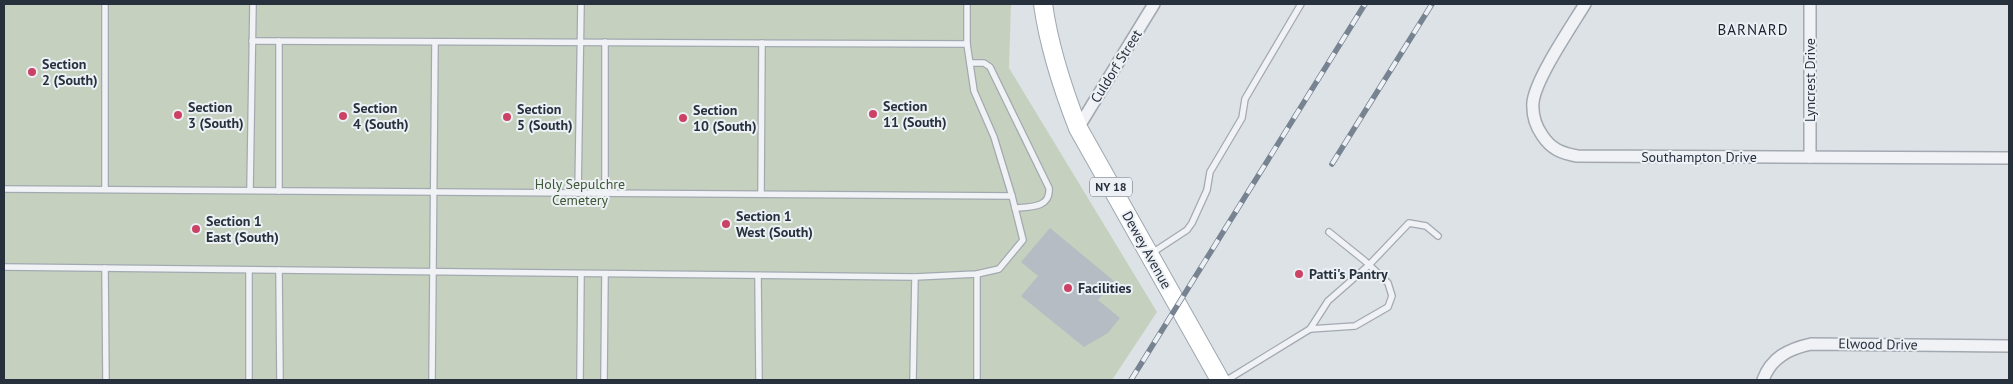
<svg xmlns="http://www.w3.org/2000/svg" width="2013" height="384" font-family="'PT Sans',sans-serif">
<rect width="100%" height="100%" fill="#dde2e7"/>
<polygon fill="#c5d1be" points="4,4 1011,4 1009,68 1157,312 1112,380 4,380"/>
<polygon fill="#b5bcc4" points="1050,228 1114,281 1098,300 1120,318 1108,333 1084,347 1021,296 1038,276 1021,262"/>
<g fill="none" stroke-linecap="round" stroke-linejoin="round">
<g stroke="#a3a9b1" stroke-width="8">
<g id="service">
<polyline points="105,4 105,189"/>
<polyline points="252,41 967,44"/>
<polyline points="279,41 279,191"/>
<path d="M970,63H984L990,67L1049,188C1051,208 1030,207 1015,208"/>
<polyline points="4,189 1012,196"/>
<polyline points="250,190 253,4"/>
<polyline points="578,193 581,4"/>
<polyline points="605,193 605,42"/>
<polyline points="761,194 762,43"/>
<polyline points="1152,253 1187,230 1192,223 1207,190 1210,172 1242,118 1245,99 1301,4"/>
<polyline points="4,267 915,277 977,274 999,269 1023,240 1012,196 994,137 974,91 967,44 967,4"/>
<polyline points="105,268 106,380"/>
<polyline points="279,270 280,380"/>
<polyline points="977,274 977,380"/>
<polyline points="758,276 759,380"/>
<polyline points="1310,329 1328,301 1369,265 1409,223 1426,226 1438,236"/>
<polyline points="249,380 249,270"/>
<polyline points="432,380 435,43"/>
<polyline points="580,380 581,274"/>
<polyline points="604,380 605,274"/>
<polyline points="913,380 915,277"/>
<polyline points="1227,380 1310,329 1355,326 1388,307 1392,296 1388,283 1365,261 1329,232"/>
</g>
</g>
<g stroke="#a3a9b1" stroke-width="14">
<g id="minor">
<path d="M1585,4C1571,27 1536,78 1533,102C1532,115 1535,125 1542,135C1551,149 1561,153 1577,156L2009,158"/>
<polyline points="1078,128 1154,4"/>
<polyline points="1810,157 1810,4"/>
<path d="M1763,380C1771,358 1788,349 1811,344L2009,346"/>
</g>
</g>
<g stroke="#9da8b2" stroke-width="20">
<path id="primary" d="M1043,4C1049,47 1062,87 1078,128L1220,380"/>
</g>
<use href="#service" stroke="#f0f2f5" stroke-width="5.5"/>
<use href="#minor" stroke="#f0f2f5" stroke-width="11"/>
<use href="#primary" stroke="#fff" stroke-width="18"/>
<g stroke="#778390" stroke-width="5.5">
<g id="rail">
<polyline points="1332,164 1432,4"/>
<polyline points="1131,380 1365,4"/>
</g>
</g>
<use href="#rail" stroke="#edf1f5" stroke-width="4" stroke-dasharray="11" stroke-linecap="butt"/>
</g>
<g fill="#cc4265" stroke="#edf1f5" stroke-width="2">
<circle cx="32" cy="72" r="5"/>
<circle cx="873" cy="114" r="5"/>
<circle cx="178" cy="115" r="5"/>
<circle cx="343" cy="116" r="5"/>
<circle cx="507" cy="117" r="5"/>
<circle cx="683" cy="118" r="5"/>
<circle cx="726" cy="224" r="5"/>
<circle cx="196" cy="229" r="5"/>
<circle cx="1299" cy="274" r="5"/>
<circle cx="1068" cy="288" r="5"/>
</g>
<g text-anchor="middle" stroke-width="4" stroke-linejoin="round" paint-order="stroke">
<rect fill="#edf1f5" stroke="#626b74" stroke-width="1" x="1090" y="177.5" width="42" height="19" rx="4"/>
<g font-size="12" font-weight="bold" fill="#27313d">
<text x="1111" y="191">NY 18</text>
</g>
<g font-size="14" font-weight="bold" fill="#27313d" stroke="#edf1f5" text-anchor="start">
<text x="42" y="69">Section<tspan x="42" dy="16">2 (South)</tspan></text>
<text x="883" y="111">Section<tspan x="883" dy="16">11 (South)</tspan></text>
<text x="188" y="112">Section<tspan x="188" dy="16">3 (South)</tspan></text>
<text x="353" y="113">Section<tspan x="353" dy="16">4 (South)</tspan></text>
<text x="517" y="114">Section<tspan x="517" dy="16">5 (South)</tspan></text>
<text x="693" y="115">Section<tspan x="693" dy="16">10 (South)</tspan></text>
<text x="736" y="221">Section 1<tspan x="736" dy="16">West (South)</tspan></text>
<text x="206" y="226">Section 1<tspan x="206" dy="16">East (South)</tspan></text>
<text x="1309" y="279">Patti's Pantry</text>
<text x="1078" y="293">Facilities</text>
</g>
<g font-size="14" fill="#27313d" stroke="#edf1f5">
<text transform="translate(1116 66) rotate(-58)" y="5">Culdorf Street</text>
<text transform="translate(1810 80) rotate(-90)" y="5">Lyncrest Drive</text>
<text x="1699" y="162">Southampton Drive</text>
<text transform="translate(1147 250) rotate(61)" y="5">Dewey Avenue</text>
<text transform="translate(1878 344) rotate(1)" y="5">Elwood Drive</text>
</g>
<g font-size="14" fill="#3f5934" stroke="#edf1f5">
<text x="580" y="189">Holy Sepulchre<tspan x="580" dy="16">Cemetery</tspan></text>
</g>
<g font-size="15" letter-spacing="1" fill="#19222e" stroke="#edf1f5">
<text x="1753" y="35">BARNARD</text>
</g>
</g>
<rect width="2013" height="384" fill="none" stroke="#27313d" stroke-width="10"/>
</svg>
